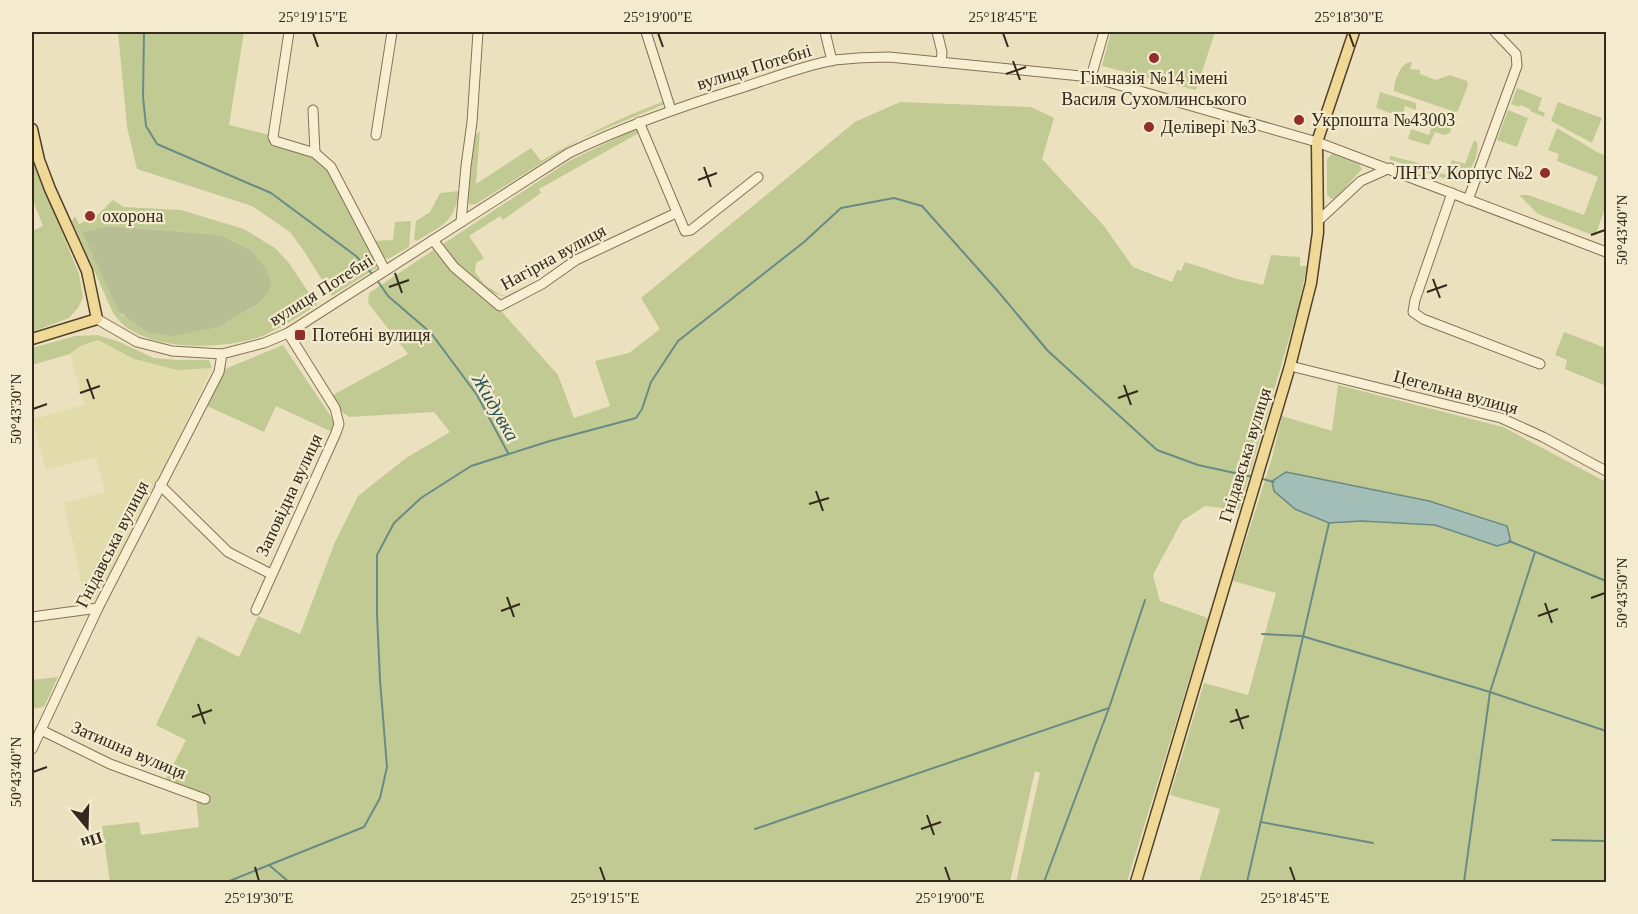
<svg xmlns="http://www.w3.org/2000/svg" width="1638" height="914" font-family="'Times New Roman',serif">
<rect width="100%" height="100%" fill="#ece1bf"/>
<polygon fill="#e2dcac" points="98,340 134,359 177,370 212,368 158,482 97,598 86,605 64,503 105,492 96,457 46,470 32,419 84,405 70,354 80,346"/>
<g fill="#c1ca93" fill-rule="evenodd">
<polygon points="118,32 244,32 229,125 270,135 309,155 329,171 378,267 332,296 304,251 290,232 252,206 137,169 127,127"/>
<polygon points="1111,32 1215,32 1196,90 1102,66"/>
<path d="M1410,62H1412L1410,69L1420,70V74L1436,80L1450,75L1467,81L1468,85L1458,111L1455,112L1394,91C1394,81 1400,64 1410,62Z"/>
<polygon points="1517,88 1542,98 1538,110 1545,113 1544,117 1530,111 1530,109 1520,105 1519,107 1511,104"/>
<polygon points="1380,92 1416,103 1416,110 1405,106 1402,117 1376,108"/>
<path d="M665,101V104L580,139L476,204L470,205L465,196L473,138L480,131L476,184L531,148L541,161C581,137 621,117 665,101Z"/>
<polygon points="900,102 1031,107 1054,118 1042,159 1104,226 1133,267 1172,282 1177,270 1181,271 1185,262 1234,278 1263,285 1271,255 1300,257 1300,266 1307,266 1298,308 1239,510 1205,506 1182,521 1153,575 1160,601 1208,618 1127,882 1016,882 1040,773 1035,771 1010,882 110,882 102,826 139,822 141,835 199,827 196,799 206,803 208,795 166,779 186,740 156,725 198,636 239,657 258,616 300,634 335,542 358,496 406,458 450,432 434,412 349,417 338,409 333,395 408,354 368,303 369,293 435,249 452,269 501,311 558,375 574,418 610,406 595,361 629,353 660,329 641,298 855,122"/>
<polygon points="1558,102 1602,118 1592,143 1551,121"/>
<polygon points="1508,110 1528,118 1517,147 1497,140"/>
<polygon points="1434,121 1452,127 1450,133 1444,135 1435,132 1429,145 1408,139 1411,129 1429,135"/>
<path d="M637,128L639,133L539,189L541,193L503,220L500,216L469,236L484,258L476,263L475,272L485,285L501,295L511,297C484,297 457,265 443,244L569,161Z"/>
<polygon points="1557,128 1597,152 1606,156 1606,206 1595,236 1538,214 1519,195 1528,195 1584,215 1598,177 1557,161 1559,154 1548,150"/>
<path d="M1474,140L1477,142C1480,154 1470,175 1459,181H1452L1389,159L1391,156C1407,161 1424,163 1441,169L1440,173L1447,175L1452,160L1465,164Z"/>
<polygon points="1332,154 1359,164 1362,169 1337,197 1332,199 1327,195 1327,159"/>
<polygon points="32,159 79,274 83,297 78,308 69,318 32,332 32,231 43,226 32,198"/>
<path d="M459,191C454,224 443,224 417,241L414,239L416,221L430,212L440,193Z"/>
<path d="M113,200L124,207L181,210L244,229L275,248L289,263L317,305C298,317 280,329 260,337C221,350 138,353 113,313L72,221L75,216L79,224L95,217ZM109,226L221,235L251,250L268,293L259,303L221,326L122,316L82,232Z"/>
<polygon points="411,221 409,247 388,259 381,256 373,241 393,240 395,222"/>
<polygon points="1564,332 1606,348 1606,386 1565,369 1567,360 1555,355"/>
<polygon points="97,335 117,341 154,358 176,360 209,360 212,368 177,370 134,359 98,340 80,346 70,354 32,365 32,348 75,336"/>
<polygon points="283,345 336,424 332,432 276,406 264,432 207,406 225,369"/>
<path d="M1338,385L1503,427L1606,482V882H1199L1220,809L1170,795L1204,683L1248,695L1276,593L1233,581L1272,458L1282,416L1332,431ZM1361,521L1507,526L1497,546L1435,525Z"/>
<polygon points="58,677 44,707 32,709 32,680"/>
</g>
<polygon fill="#b7be93" points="109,226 221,235 251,250 266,269 271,282 268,293 259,303 221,326 173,336 147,332 119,312 82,232"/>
<polygon fill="#a2beb7" stroke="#6a8b85" stroke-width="1.5" points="1286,472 1429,501 1507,526 1511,542 1497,546 1435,525 1361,521 1329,523 1295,509 1274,491 1272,481"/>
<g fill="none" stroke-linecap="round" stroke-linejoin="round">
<g stroke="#6a8b85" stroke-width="2">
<polyline points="144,32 143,97 146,126 157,144 271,193 356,256 374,276"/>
<polyline points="377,280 388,296 431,333 477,395 508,453"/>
<polyline points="1259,478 1274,482"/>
<polyline points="1509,541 1606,581"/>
<polyline points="1262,634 1302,636 1490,692 1606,731"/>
<polyline points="1261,822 1373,843"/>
<polyline points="755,829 1109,708"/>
<polyline points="1552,840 1606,841"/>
<polyline points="227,882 269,865"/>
<polyline points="289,882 269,865 364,827 380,798 387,767 380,680 377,614 377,555 394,523 421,498 471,466 550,441 636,418 642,409 651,382 678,341 804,242 841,208 894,198 922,206 996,289 1048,351 1157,450 1198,465 1253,477"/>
<polyline points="1044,882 1109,708 1145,600"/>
<polyline points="1247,882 1329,523"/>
<polyline points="1464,882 1490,692 1535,552"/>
</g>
<g stroke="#847258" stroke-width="11">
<g id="minor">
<polyline points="289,32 273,137 275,141 315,153 331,167 385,270"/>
<polyline points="646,32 671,110"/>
<polyline points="825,32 832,61"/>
<polyline points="937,32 942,52 941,62"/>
<polyline points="1091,77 1104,32"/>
<polyline points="313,110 315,153"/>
<polyline points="639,122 685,231 691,230 758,177"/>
<polyline points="376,135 392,32"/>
<polyline points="1452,193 1415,300 1413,312 1423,319 1540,364"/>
<polyline points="1468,200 1517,66 1516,54 1495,32"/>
<polyline points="1318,221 1361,181 1390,168"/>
<polyline points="461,222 466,166 472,122 478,32"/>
<polyline points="433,240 454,267 500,306 542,284 576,260 676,213"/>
<path d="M97,319L137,342L172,351L222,354L264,343L288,333L569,153C625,126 682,106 741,88C769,79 806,65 834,60C852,58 871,57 889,57L1091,77L1317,142L1606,252"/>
<polyline points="1290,366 1501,418 1543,437 1606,471"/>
<polyline points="160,485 228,552 271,574"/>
<polyline points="256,610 336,433 339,424 335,408 288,333"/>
<polyline points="32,617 98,608"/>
<polyline points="41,730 110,764 205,799"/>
<polyline points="32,749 98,608 219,372 222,354"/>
</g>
</g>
<g stroke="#52402c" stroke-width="13">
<g id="major">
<polyline points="32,129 39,160 50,189 87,271 97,319 32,339"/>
<polyline points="1136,882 1290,366 1311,283 1318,232 1317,142 1354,32"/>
</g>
</g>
<use href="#minor" stroke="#f8eed1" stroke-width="9"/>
<use href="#major" stroke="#f0d896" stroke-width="10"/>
</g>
<path fill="none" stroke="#34291c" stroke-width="2" d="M313,33L318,47M658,33L663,47M1003,33L1008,47M1349,33L1354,47M1013,61L1020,80M1006,74L1026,67M704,167L711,187M698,180L717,173M1591,235L1605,230M395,273L402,293M1433,279L1440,298M389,287L409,280M1427,292L1447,285M87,379L94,399M1124,385L1131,405M80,393L100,386M1118,398L1138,391M33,409L47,404M816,491L823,511M809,504L829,498M507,597L514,617M1591,598L1605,593M1545,603L1552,623M501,611L520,604M1538,616L1558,609M198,704L205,724M1236,709L1243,729M192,717L212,710M1230,722L1249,716M33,772L47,767M927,815L934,835M921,829L941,822M255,867L259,881M600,867L605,881M945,867L950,881M1290,867L1295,881"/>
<g fill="#912e29" stroke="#f4ebce" stroke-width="2">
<circle cx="1154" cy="58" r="6"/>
<circle cx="1299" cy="120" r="6"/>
<circle cx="1149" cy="127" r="6"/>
<circle cx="1545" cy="173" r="6"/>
<circle cx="90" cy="216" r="6"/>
<rect x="294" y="329" width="12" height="12" rx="3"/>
</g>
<g text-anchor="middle" stroke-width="4.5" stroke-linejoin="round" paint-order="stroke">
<g font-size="18" fill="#34291c" stroke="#f4ebce">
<text transform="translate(754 67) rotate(-17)" y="6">вулиця Потебні</text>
<text transform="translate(553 257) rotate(-29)" y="6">Нагірна вулиця</text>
<text transform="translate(321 290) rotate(-32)" y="6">вулиця Потебні</text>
<text transform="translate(1456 392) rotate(15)" y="6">Цегельна вулиця</text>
<text transform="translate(1245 455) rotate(-73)" y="6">Гнідавська вулиця</text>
<text transform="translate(289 495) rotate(-65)" y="6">Заповідна вулиця</text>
<text transform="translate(112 544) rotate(-63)" y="6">Гнідавська вулиця</text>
<text transform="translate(129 750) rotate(23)" y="6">Затишна вулиця</text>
</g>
<g font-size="18" fill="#34291c" stroke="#f4ebce" text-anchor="start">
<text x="1154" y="84" text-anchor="middle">Гімназія №14 імені<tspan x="1154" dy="21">Василя Сухомлинського</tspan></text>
<text x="1311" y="126">Укрпошта №43003</text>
<text x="1161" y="133">Делівері №3</text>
<text x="1533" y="179" text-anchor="end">ЛНТУ Корпус №2</text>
<text x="102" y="222">охорона</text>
<text x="312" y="341">Потебні вулиця</text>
</g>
<g font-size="20" font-style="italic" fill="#2b5353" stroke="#f4ebce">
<text transform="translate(496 407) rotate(60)" y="7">Жидувка</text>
</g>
</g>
<rect width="1638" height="914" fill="none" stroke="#f4ebce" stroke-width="66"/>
<g transform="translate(87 827) rotate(161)" stroke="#f4ebce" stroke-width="4.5" paint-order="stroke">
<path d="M0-4.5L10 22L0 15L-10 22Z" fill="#34291c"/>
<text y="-9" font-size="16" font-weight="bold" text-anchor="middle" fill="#34291c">Пн</text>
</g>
<rect x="33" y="33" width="1572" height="848" fill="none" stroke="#34291c" stroke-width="2"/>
<g font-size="15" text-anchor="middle" fill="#34291c">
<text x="313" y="22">25°19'15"E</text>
<text x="658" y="22">25°19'00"E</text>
<text x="1003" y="22">25°18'45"E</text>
<text x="1349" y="22">25°18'30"E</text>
<text transform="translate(1622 230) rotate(-90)" y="5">50°43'40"N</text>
<text transform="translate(16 409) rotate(-90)" y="5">50°43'30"N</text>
<text transform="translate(1622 593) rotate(-90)" y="5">50°43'50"N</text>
<text transform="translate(16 772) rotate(-90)" y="5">50°43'40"N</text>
<text x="259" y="903">25°19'30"E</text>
<text x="605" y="903">25°19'15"E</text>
<text x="950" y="903">25°19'00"E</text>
<text x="1295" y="903">25°18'45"E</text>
</g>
</svg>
